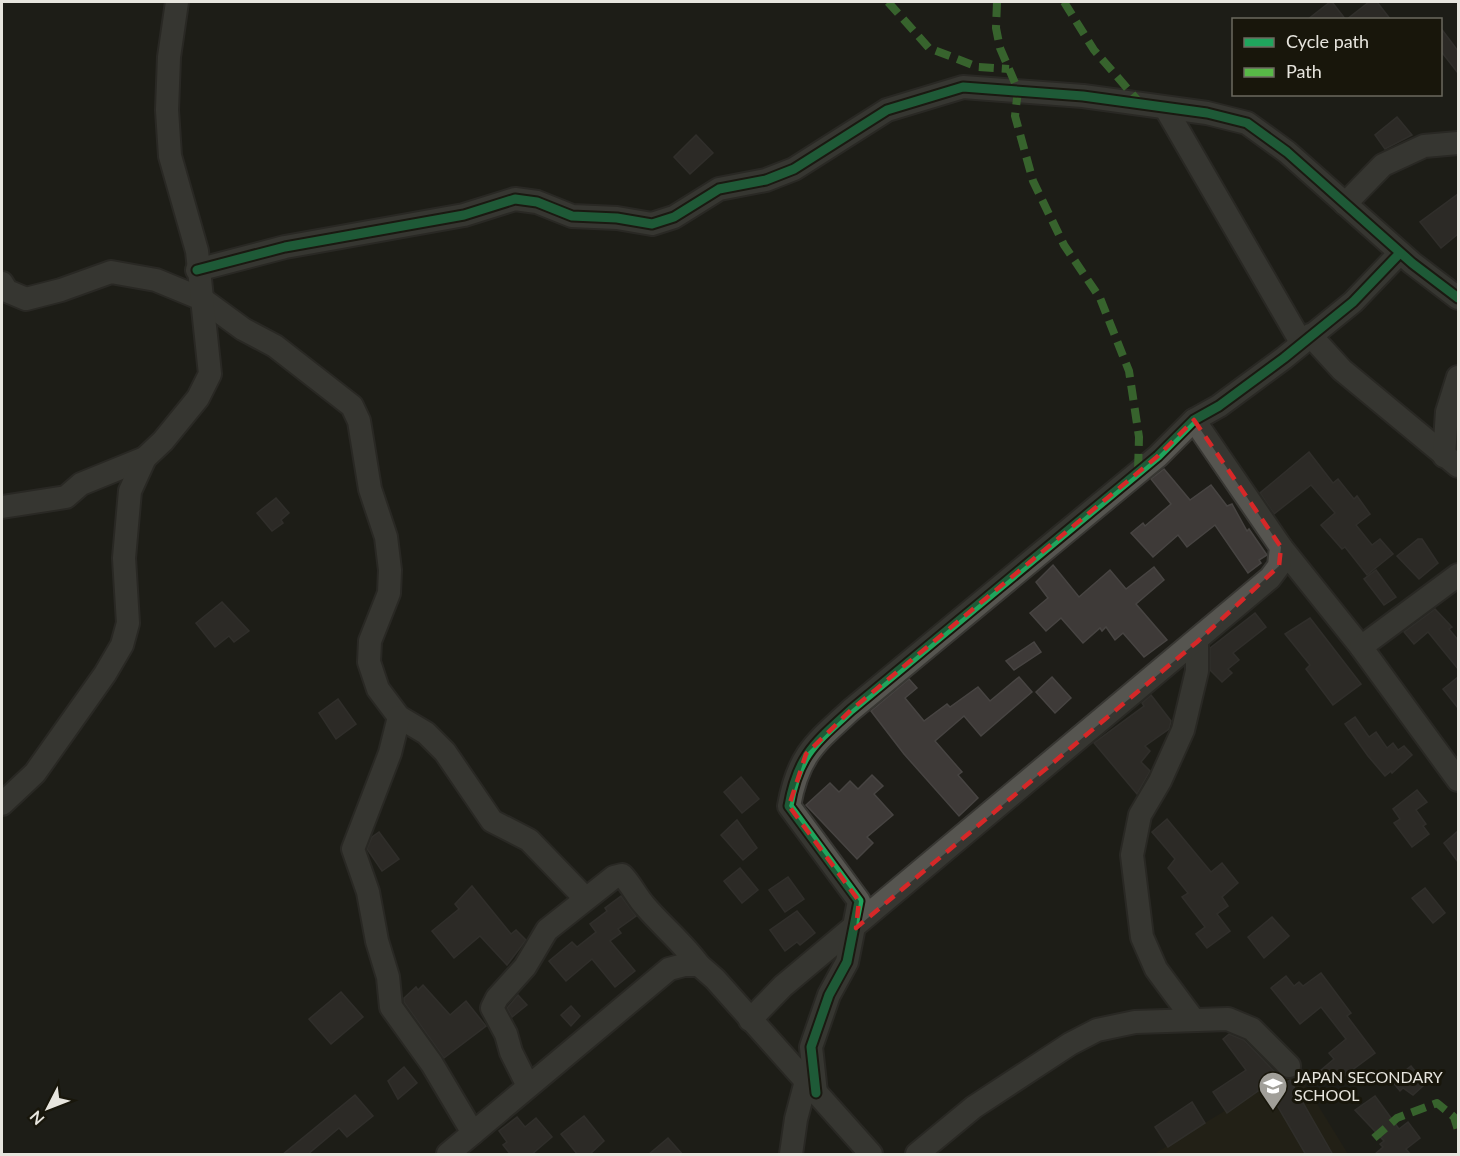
<svg xmlns="http://www.w3.org/2000/svg" width="1460" height="1156" font-family="Lato,sans-serif">
<rect width="100%" height="100%" fill="#1e1d18"/>
<polygon fill="#282414" points="1295,1068 1348,1154 1154,1154"/>
<g fill="#3e3a38" stroke="#474442" stroke-width="1.5">
<polygon points="1332,2 1346,20 1307,20 1330,2"/>
<polygon points="1369,2 1377,2 1391,20 1346,20"/>
<polygon points="1440,27 1458,51 1458,73 1440,50"/>
<polygon points="1397,117 1412,135 1385,149 1375,135"/>
<polygon points="696,135 713,153 690,174 674,157"/>
<polygon points="1458,194 1458,234 1441,248 1420,222"/>
<polygon points="1309,452 1333,483 1338,479 1354,499 1357,496 1370,514 1356,525 1372,545 1380,539 1393,554 1367,575 1345,547 1342,549 1321,525 1335,513 1311,485 1274,514 1260,493"/>
<polygon points="1164,469 1190,500 1211,485 1227,506 1232,504 1247,531 1249,529 1267,555 1259,560 1261,563 1248,573 1215,525 1187,547 1178,535 1153,557 1131,533 1143,523 1145,526 1171,504 1151,479"/>
<polygon points="276,498 289,513 281,520 283,523 272,531 257,513"/>
<polygon points="1418,539 1422,539 1438,563 1419,579 1397,556"/>
<polygon points="1053,565 1079,597 1110,570 1126,589 1154,567 1164,580 1136,604 1167,640 1144,657 1123,633 1115,640 1106,627 1102,631 1100,628 1083,643 1061,618 1046,631 1030,613 1048,598 1036,582"/>
<polygon points="1376,570 1396,597 1384,605 1364,579"/>
<polygon points="222,602 249,631 234,642 229,636 215,647 196,623"/>
<polygon points="1435,609 1452,627 1449,629 1458,640 1458,669 1428,632 1414,644 1404,632"/>
<polygon points="1255,613 1266,627 1233,653 1239,660 1228,669 1232,673 1222,682 1210,670 1210,648"/>
<polygon points="1310,618 1361,684 1333,705 1306,669 1310,665 1285,634"/>
<polygon points="1034,642 1041,652 1014,670 1006,661"/>
<polygon points="1019,677 1032,692 981,736 964,716 935,741 962,772 958,775 978,798 959,816 904,754 871,711 909,679 917,688 905,698 924,721 947,704 950,707 978,687 990,701"/>
<polygon points="1052,677 1071,698 1055,713 1036,692"/>
<polygon points="1458,677 1458,708 1443,689"/>
<polygon points="1151,695 1171,721 1169,729 1145,746 1150,751 1141,762 1150,771 1137,794 1094,743 1144,706 1142,703"/>
<polygon points="338,699 356,724 336,739 319,713"/>
<polygon points="1355,717 1369,737 1376,732 1387,748 1393,743 1398,750 1404,746 1412,755 1392,773 1391,771 1385,776 1368,756 1345,724"/>
<polygon points="872,775 883,786 874,794 893,815 867,837 873,843 857,859 806,805 830,783 839,792 850,781 858,789"/>
<polygon points="741,777 759,799 742,813 724,792"/>
<polygon points="1417,790 1427,802 1416,810 1426,824 1423,826 1429,834 1412,847 1394,823 1400,819 1393,809"/>
<polygon points="1167,819 1211,872 1222,863 1238,883 1222,897 1228,906 1217,914 1230,931 1207,948 1196,934 1205,927 1182,897 1188,893 1168,868 1175,859 1152,832"/>
<polygon points="737,820 757,848 743,860 721,835"/>
<polygon points="1458,831 1458,862 1444,843"/>
<polygon points="379,832 399,859 382,871 367,849 372,837"/>
<polygon points="740,868 758,890 742,903 724,881"/>
<polygon points="788,877 804,899 785,912 769,890"/>
<polygon points="472,886 511,934 516,930 526,940 507,965 480,936 454,958 432,931 459,909 455,904"/>
<polygon points="1425,888 1445,913 1433,923 1412,898"/>
<polygon points="621,896 636,916 618,929 621,933 610,941 635,971 615,987 592,959 566,981 549,961 572,942 577,947 596,932 590,924 607,911 605,908"/>
<polygon points="797,911 815,933 800,945 797,942 785,951 770,930"/>
<polygon points="1272,917 1289,936 1264,958 1248,937"/>
<polygon points="1321,973 1351,1013 1347,1016 1375,1053 1332,1085 1321,1070 1334,1059 1329,1053 1346,1039 1321,1007 1300,1024 1271,988 1286,976 1294,986 1299,982 1303,986"/>
<polygon points="423,985 450,1015 466,1001 486,1026 444,1058 404,1002 404,998 416,987 418,990"/>
<polygon points="341,992 363,1017 331,1044 309,1019"/>
<polygon points="518,995 527,1005 512,1017 507,1008"/>
<polygon points="571,1006 580,1016 571,1026 561,1015"/>
<polygon points="1229,1034 1244,1040 1279,1076 1287,1082 1290,1080 1333,1155 1306,1155 1267,1088 1263,1091 1261,1089 1227,1113 1213,1092 1246,1070 1223,1039"/>
<polygon points="1411,1066 1422,1080 1419,1081 1423,1086 1413,1095 1403,1088 1400,1091 1392,1081"/>
<polygon points="404,1067 417,1083 398,1099 388,1081"/>
<polygon points="355,1095 373,1116 347,1137 339,1128 307,1155 282,1155"/>
<polygon points="1375,1096 1399,1129 1408,1122 1420,1138 1406,1149 1411,1155 1374,1155 1383,1147 1380,1144 1384,1141 1355,1110"/>
<polygon points="1192,1102 1205,1123 1168,1147 1155,1127"/>
<polygon points="584,1116 604,1141 589,1155 578,1155 561,1134"/>
<polygon points="517,1117 525,1127 536,1118 552,1137 531,1155 511,1155 503,1145 507,1142 499,1131"/>
<polygon points="668,1138 683,1155 648,1155"/>
</g>
<g fill="none" stroke-linecap="round" stroke-linejoin="round">
<g stroke="#383733" stroke-width="26">
<g id="minor">
<polyline points="1166,109 1301,342"/>
<polyline points="1345,204 1383,165 1424,146 1458,143"/>
<polyline points="197,270 285,247 464,215 515,199 537,202 572,216 617,218 652,224 674,217 719,189 766,180 794,169 887,110 963,87 1083,96 1207,113 1247,123 1287,152 1412,263 1458,298"/>
<polyline points="2,283 7,291 26,299 61,290 111,272 156,280 202,299 243,329 275,346 352,406 359,421 370,489 386,537 390,570 389,593 370,641 369,662 378,689 399,717 426,733 445,752 492,821 529,840 585,898"/>
<polyline points="1310,335 1342,370 1458,466"/>
<polyline points="1444,456 1447,412 1458,377"/>
<polyline points="2,507 66,497 81,484 145,458 163,441 198,398 210,374 197,251 170,156 167,110 169,57 177,2"/>
<polyline points="1281,547 1361,647 1458,780"/>
<polyline points="1361,647 1458,575"/>
<polyline points="399,717 390,753 353,849 368,892 377,941 388,977 391,1007 432,1064 473,1133"/>
<polyline points="2,804 35,773 105,674 122,645 128,623 124,558 130,491 145,458"/>
<polyline points="1193,1019 1156,969 1142,937 1132,855 1140,815 1160,781 1183,730 1197,671 1197,642"/>
<polyline points="750,1020 783,986 1270,578 1279,566 1281,547 1194,420"/>
<path d="M528,1086L511,1052L506,1034L492,1008L497,998L525,967L547,930L614,877L622,875C631,884 636,896 645,906C662,926 683,943 699,965"/>
<path d="M816,1093L811,1047L829,995L847,962L859,901L789,806C798,755 815,743 851,710L1158,456L1194,420L1219,406L1284,358L1353,302L1400,253"/>
<polyline points="448,1154 669,969 684,965 699,965 715,979 871,1154"/>
<polyline points="791,1154 796,1119 806,1081"/>
<polyline points="917,1154 974,1107 1070,1044 1097,1030 1135,1022 1228,1019 1252,1029 1289,1066"/>
</g>
</g>
<use href="#minor" stroke="#565550" stroke-width="22"/>
<g stroke="#58b947" stroke-width="8" stroke-dasharray="15 8" stroke-linecap="butt">
<polyline points="888,2 929,48 978,67 1009,69"/>
<polyline points="997,2 996,28 1000,48 1018,90 1015,116 1033,181 1064,245 1100,298 1129,371 1139,437 1138,472"/>
<polyline points="1064,2 1094,50 1140,103"/>
<polyline points="1374,1138 1397,1118 1437,1103 1454,1117 1458,1130"/>
</g>
<g stroke="#18160b" stroke-width="13">
<g id="cycleway">
<polyline points="197,270 285,247 464,215 515,199 537,202 572,216 617,218 652,224 674,217 719,189 766,180 794,169 887,110 963,87 1083,96 1207,113 1247,123 1287,152 1412,263 1458,298"/>
<path d="M816,1093L811,1047L829,995L847,962L859,901L789,806C798,755 815,743 851,710L1158,456L1194,420L1219,406L1284,358L1353,302L1400,253"/>
</g>
</g>
<use href="#cycleway" stroke="#20a55d" stroke-width="9"/>
</g>
<path d="M0 0H1460V1156H0ZM1194,420L1281,547L1279,566L1197,642L856,928L859,901L789,806L806,754L851,710L1158,456Z" fill="#1e1d18" fill-opacity=".55" fill-rule="evenodd"/>
<path fill="none" stroke="#d62828" stroke-width="4.5" stroke-dasharray="12 8" stroke-linejoin="round" d="M1194,420L1281,547L1279,566L1197,642L856,928L859,901L789,806L806,754L851,710L1158,456Z"/>
<defs>
<g id="school-pin" transform="scale(1.5)"><path d="M0 17L-7.5 6A9.5 9.5 0 1 1 7.5 6Z" fill="#a19f99" stroke="#18160b"/><path d="M0-5L7-2L0 1L-7-2ZM-4 1L0 2.5L4 1V4Q0 6-4 4Z" fill="#fff"/></g>
</defs>
<g fill-rule="evenodd">
<use href="#school-pin" x="1273" y="1086"/>
</g>
<g text-anchor="middle" stroke-width="6" stroke-linejoin="round" paint-order="stroke">
<g font-size="16" fill="#e7e5de" stroke="#18160b" text-anchor="start">
<text x="1294" y="1083">JAPAN SECONDARY<tspan x="1294" dy="18">SCHOOL</tspan></text>
</g>
</g>
<rect width="1460" height="1156" fill="none" stroke="#e7e5de" stroke-width="6"/>
<rect x="1232" y="18" width="210" height="78" fill="#18160b" stroke="#6b695f" stroke-width="1.5"/>
<rect x="1244" y="38" width="30" height="9" fill="#20a55d" stroke="#6b695f" stroke-width="1.5"/>
<text x="1286" y="48" font-size="18" fill="#e7e5de">Cycle path</text>
<rect x="1244" y="68" width="30" height="9" fill="#58b947" stroke="#6b695f" stroke-width="1.5"/>
<text x="1286" y="78" font-size="18" fill="#e7e5de">Path</text>
<g transform="translate(48 1108) rotate(228)" stroke="#18160b" stroke-width="4.5" paint-order="stroke">
<path d="M0-4.5L10 22L0 15L-10 22Z" fill="#e7e5de"/>
<text y="-9" font-size="16" font-weight="bold" text-anchor="middle" fill="#e7e5de">N</text>
</g>
</svg>
